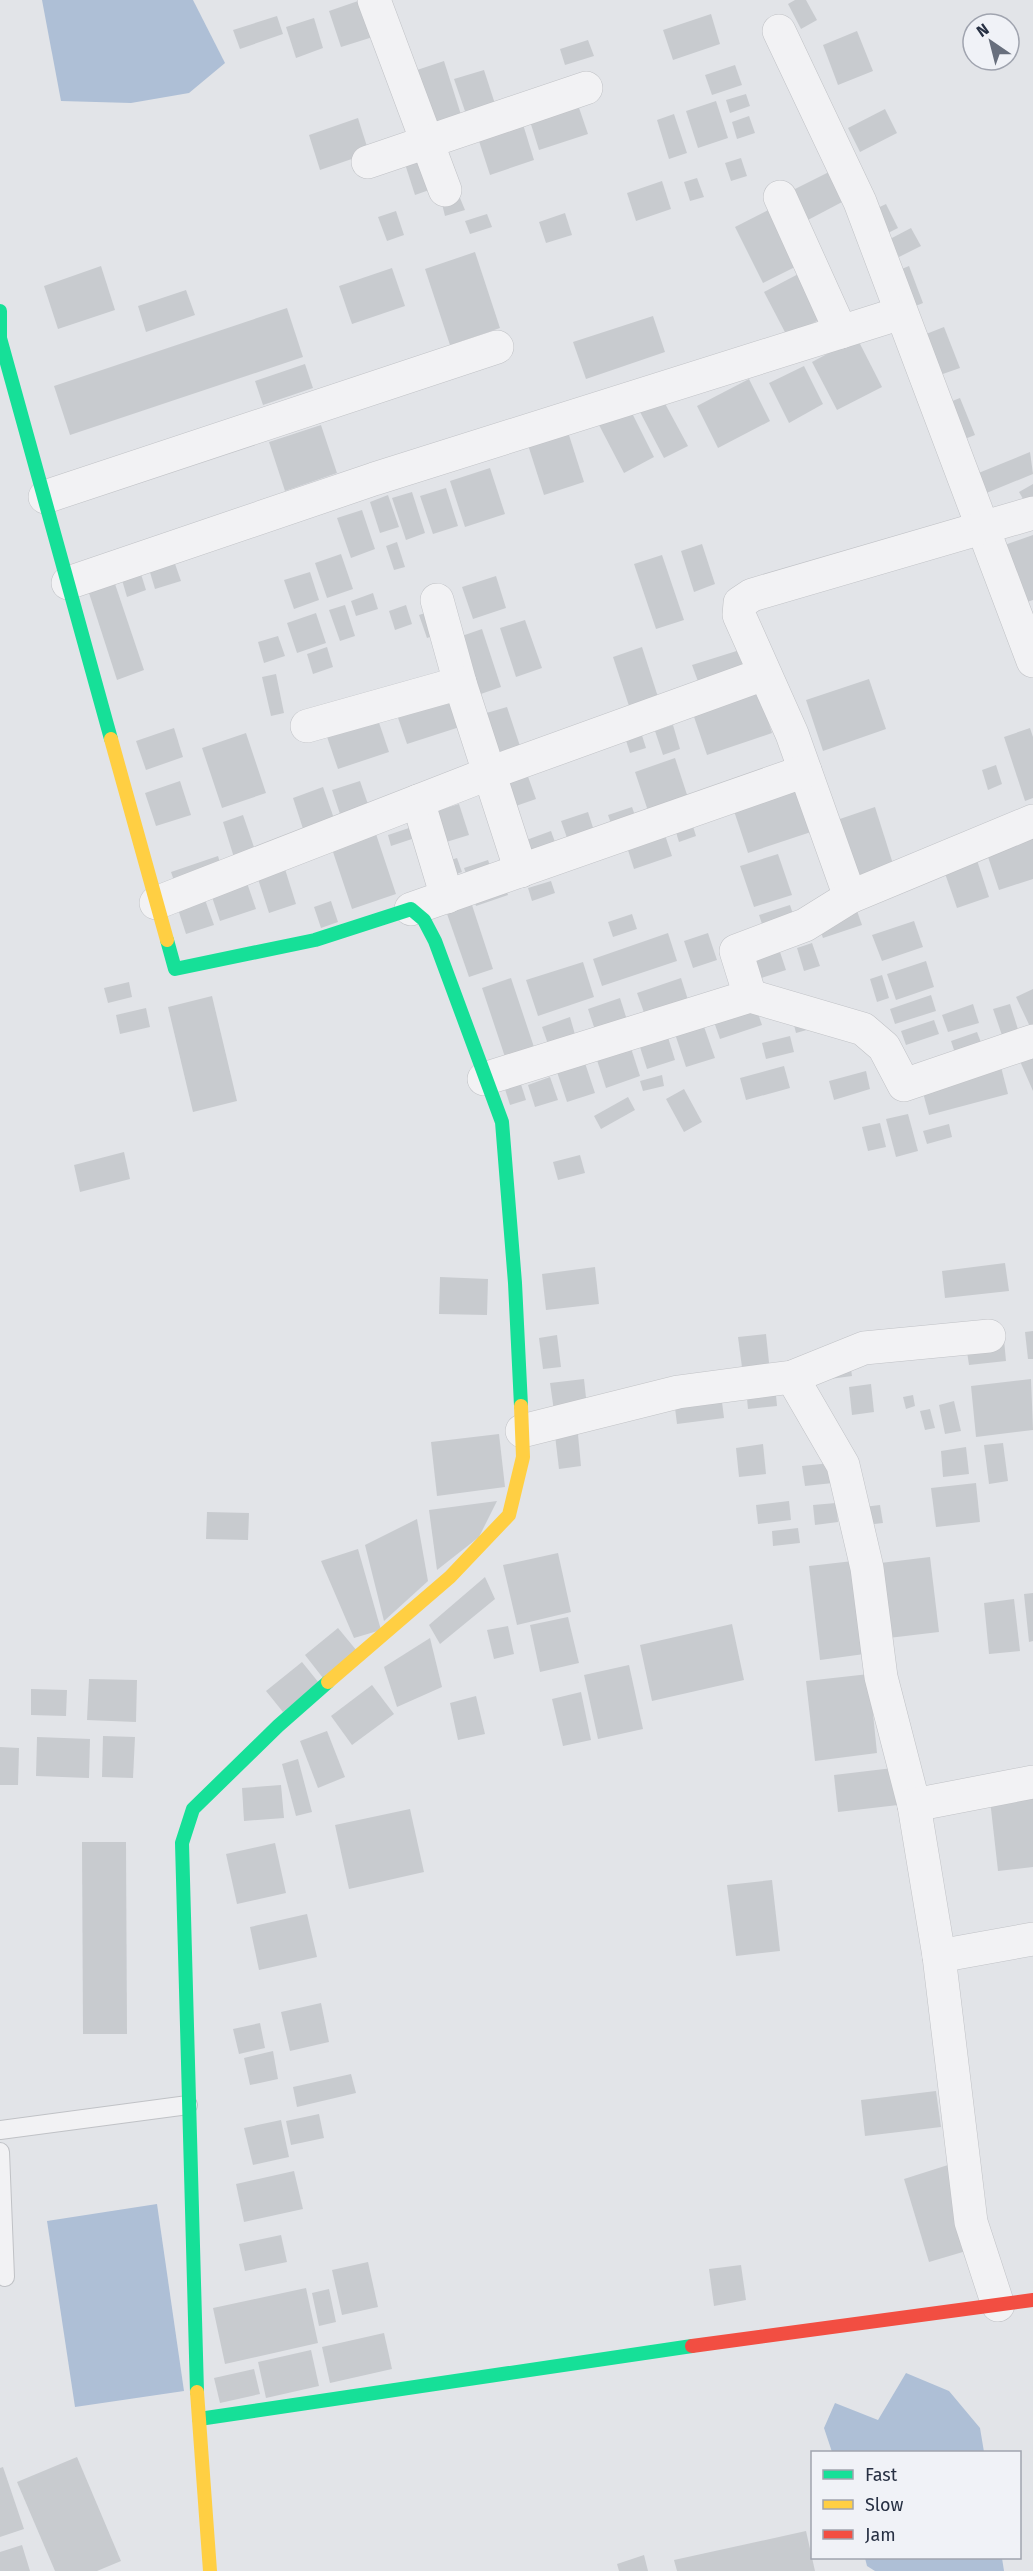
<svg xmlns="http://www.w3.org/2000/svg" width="1033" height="2571" font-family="'Fira Sans',sans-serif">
<rect width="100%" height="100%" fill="#e2e4e8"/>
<g fill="#aebfd6">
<polygon points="42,0 193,0 225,63 189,93 131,103 61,101"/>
<polygon points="157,2204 184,2391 75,2407 47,2221"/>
<polygon points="906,2373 949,2391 980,2428 984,2452 832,2452 824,2428 835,2403 878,2420"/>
<polygon points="865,2558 1002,2558 1004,2571 875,2571 867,2566"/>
</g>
<g fill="#c8cbcf">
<polygon points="361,0 376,36 341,47 329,11"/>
<polygon points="795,0 806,0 817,20 801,29 788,4"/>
<polygon points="711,14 720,44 673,60 663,30"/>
<polygon points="277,16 283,34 240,49 233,30"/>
<polygon points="314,18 323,48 296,58 286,27"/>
<polygon points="857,31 873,71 838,85 823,45"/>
<polygon points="588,40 594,56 565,65 560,49"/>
<polygon points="444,61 463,121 428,132 408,73"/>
<polygon points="735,65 742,85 712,95 705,75"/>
<polygon points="484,70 496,107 467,117 454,79"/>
<polygon points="746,94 750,106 730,113 726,100"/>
<polygon points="716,101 728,138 698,148 686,111"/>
<polygon points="577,102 588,134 539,150 529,118"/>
<polygon points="885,109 897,133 860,152 848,128"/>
<polygon points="674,114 687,153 669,159 657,120"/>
<polygon points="749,116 755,133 737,139 732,122"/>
<polygon points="358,118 369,153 320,170 309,135"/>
<polygon points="522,121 534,160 490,175 477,135"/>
<polygon points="425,157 435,188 415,195 405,164"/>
<polygon points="741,158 747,176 731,181 725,163"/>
<polygon points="829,172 844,201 806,221 791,191"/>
<polygon points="697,178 704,197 690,201 684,182"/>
<polygon points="662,181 671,209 636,221 627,193"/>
<polygon points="460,198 465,210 445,216 442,204"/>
<polygon points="886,204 898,228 882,236 869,212"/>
<polygon points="776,206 805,262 763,283 735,227"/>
<polygon points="396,211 404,235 387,241 378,217"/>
<polygon points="565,213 572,235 546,243 539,222"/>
<polygon points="487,214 492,227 470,234 465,221"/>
<polygon points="911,228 921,246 899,257 890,239"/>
<polygon points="475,252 500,328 450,345 425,269"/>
<polygon points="101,266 115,310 58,329 44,286"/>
<polygon points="909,266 923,303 906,310 892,273"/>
<polygon points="392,268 405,306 352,324 339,286"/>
<polygon points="804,271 827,316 787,336 764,292"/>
<polygon points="186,290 195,315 146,332 138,306"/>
<polygon points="287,308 303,357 70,435 54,386"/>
<polygon points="653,316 665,352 586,379 573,342"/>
<polygon points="944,327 960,368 937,376 921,336"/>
<polygon points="857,338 882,387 837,410 812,362"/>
<polygon points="305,364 313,388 263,405 255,381"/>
<polygon points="804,366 823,404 789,423 769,383"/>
<polygon points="749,379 770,421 718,448 697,406"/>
<polygon points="662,398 688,446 664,458 639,410"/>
<polygon points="960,398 975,435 957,442 942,405"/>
<polygon points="630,409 654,457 624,473 599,425"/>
<polygon points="321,425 337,473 285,491 269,442"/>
<polygon points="568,432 584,482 544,495 528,445"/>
<polygon points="1030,452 1033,474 984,494 976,474"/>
<polygon points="490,468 505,514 465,527 450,481"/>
<polygon points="1033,484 1033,507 1029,509 1019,492"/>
<polygon points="446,488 458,526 433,534 420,496"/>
<polygon points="412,492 425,533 406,540 392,498"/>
<polygon points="388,495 399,527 380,533 370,502"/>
<polygon points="362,510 375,549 351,558 337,518"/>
<polygon points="1033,535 1033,600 1015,606 996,548"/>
<polygon points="397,542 405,567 394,570 386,546"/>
<polygon points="702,544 715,584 694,592 681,551"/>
<polygon points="341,554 353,589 327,598 315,563"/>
<polygon points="662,555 684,620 656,629 634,564"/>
<polygon points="174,561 181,581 155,589 149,569"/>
<polygon points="310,572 319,600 294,609 284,580"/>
<polygon points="141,574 146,590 127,597 122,580"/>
<polygon points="496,576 506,608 473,619 462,587"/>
<polygon points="114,581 144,670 117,680 88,590"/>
<polygon points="373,593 378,609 356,616 351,601"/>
<polygon points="345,605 355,636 340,641 329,610"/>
<polygon points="406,605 412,624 395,630 389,611"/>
<polygon points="437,609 445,632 427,638 419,615"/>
<polygon points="316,613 326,643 297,653 287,623"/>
<polygon points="525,620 542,668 516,677 500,628"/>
<polygon points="482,629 501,687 475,696 456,638"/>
<polygon points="278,636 285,656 264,663 258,642"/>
<polygon points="327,647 333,667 313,674 307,654"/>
<polygon points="642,647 658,697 629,706 613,657"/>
<polygon points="743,649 750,670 700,687 692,665"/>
<polygon points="276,674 284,713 271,716 262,677"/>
<polygon points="869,679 886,729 823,751 806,700"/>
<polygon points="757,686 772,733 707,755 691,708"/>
<polygon points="457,689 469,724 407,744 395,709"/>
<polygon points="507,707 524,758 501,766 483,714"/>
<polygon points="375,711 389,752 338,769 324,728"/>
<polygon points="673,725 680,749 663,755 655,731"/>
<polygon points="639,726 646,748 630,753 623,731"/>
<polygon points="174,728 183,757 146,770 136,741"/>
<polygon points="1030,728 1033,737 1033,798 1025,801 1004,737"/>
<polygon points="246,733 266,793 222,808 202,748"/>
<polygon points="675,758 691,807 651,820 635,772"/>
<polygon points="996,765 1002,784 988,790 982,770"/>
<polygon points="525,768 536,799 510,808 500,777"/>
<polygon points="804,780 820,829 748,853 732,805"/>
<polygon points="180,781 191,815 156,826 145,793"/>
<polygon points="360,781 372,816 344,826 332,790"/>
<polygon points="323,787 338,830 307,841 293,798"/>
<polygon points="459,804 469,835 443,843 433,812"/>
<polygon points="632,807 638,824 614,832 608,815"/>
<polygon points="875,807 893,864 853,877 834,821"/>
<polygon points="588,812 596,837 570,846 561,821"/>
<polygon points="243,815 257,856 236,864 223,822"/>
<polygon points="692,823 696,836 679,842 675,829"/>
<polygon points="415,826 418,837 391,846 388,835"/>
<polygon points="1033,829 1033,879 999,890 984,845"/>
<polygon points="551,831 559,853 525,864 518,843"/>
<polygon points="376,834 396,894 352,909 332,849"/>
<polygon points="665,835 672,856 634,869 627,847"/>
<polygon points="974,851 989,897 957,908 941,862"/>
<polygon points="778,854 792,895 754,907 740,866"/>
<polygon points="218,856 224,876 178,892 171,872"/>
<polygon points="457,858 462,872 445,878 441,863"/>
<polygon points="488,860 493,874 469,882 464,868"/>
<polygon points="285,869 296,904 269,913 258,879"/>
<polygon points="246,880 256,909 220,921 210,891"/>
<polygon points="551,881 555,893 532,901 528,888"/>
<polygon points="504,883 508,895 476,906 472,894"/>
<polygon points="203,894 214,925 186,934 176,903"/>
<polygon points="331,901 338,922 321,928 314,907"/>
<polygon points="471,902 493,969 469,977 446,911"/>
<polygon points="790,905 796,923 765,933 759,915"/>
<polygon points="856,908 862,925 823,938 817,921"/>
<polygon points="632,914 637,929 613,937 608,922"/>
<polygon points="914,921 923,947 882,961 872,935"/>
<polygon points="668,933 677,961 602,986 593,959"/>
<polygon points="708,933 717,960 693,968 684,941"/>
<polygon points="812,943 820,966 804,971 797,948"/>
<polygon points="778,946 786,970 749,982 741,959"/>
<polygon points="926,961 934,987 896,1000 887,974"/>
<polygon points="583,962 594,997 538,1016 526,980"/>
<polygon points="882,975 889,998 877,1002 870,979"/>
<polygon points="511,978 534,1047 505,1057 482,988"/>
<polygon points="681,978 689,1003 646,1018 637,993"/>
<polygon points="129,982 132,997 108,1003 104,988"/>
<polygon points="1033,989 1033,1033 1016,997"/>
<polygon points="931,995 936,1011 895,1024 890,1009"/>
<polygon points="212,996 237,1101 193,1112 168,1007"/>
<polygon points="620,998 627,1020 595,1030 588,1009"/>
<polygon points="973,1004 979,1023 948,1032 942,1015"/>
<polygon points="1010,1004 1022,1042 1006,1047 993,1009"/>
<polygon points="755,1005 762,1025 720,1039 713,1019"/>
<polygon points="146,1008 150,1027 120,1034 116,1015"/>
<polygon points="570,1017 576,1038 549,1047 542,1027"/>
<polygon points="701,1018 715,1058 686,1067 673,1028"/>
<polygon points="934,1020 939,1034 906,1045 901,1031"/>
<polygon points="793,1021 810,1029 796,1033"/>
<polygon points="977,1032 985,1053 958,1062 951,1041"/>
<polygon points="667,1034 675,1060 647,1069 639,1044"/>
<polygon points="790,1036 794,1052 766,1059 762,1043"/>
<polygon points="630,1045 640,1076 606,1088 596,1057"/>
<polygon points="1033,1053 1033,1091 1019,1059"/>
<polygon points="584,1060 595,1093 567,1102 556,1069"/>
<polygon points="784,1066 790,1088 746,1100 740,1078"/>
<polygon points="1001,1067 1008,1094 929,1115 922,1089"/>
<polygon points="866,1071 870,1089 834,1100 829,1081"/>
<polygon points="662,1075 664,1086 643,1091 640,1081"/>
<polygon points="550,1077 558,1100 535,1107 528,1085"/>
<polygon points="520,1081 526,1100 510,1105 504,1086"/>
<polygon points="684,1089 702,1122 684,1132 666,1099"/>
<polygon points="628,1097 635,1110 601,1129 594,1116"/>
<polygon points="908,1114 918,1151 896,1157 886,1119"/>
<polygon points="880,1123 886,1147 868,1151 862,1127"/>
<polygon points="949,1124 952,1137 927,1144 923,1131"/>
<polygon points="124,1152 130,1179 80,1192 74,1165"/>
<polygon points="580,1155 585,1173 558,1180 553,1162"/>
<polygon points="1005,1263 1009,1291 945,1298 942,1271"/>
<polygon points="595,1267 599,1304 546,1310 542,1274"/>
<polygon points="440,1277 488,1279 487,1315 439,1314"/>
<polygon points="1033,1331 1033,1359 1028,1359 1025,1332"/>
<polygon points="766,1334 770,1372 743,1375 738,1337"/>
<polygon points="557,1335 561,1367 543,1369 539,1338"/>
<polygon points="1004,1340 1006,1361 969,1365 966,1345"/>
<polygon points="850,1363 852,1376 830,1379"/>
<polygon points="584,1379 587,1407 554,1411 550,1383"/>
<polygon points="1031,1379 1033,1430 976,1437 971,1386"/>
<polygon points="775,1384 777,1406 748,1409 746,1388"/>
<polygon points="871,1384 874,1412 852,1415 849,1387"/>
<polygon points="721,1394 724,1418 677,1424 674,1400"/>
<polygon points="913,1395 915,1406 906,1409 903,1397"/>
<polygon points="954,1401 961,1431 945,1434 939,1405"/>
<polygon points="930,1409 935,1428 925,1430 920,1411"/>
<polygon points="577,1424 581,1466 559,1469 554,1427"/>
<polygon points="499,1434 505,1487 437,1496 431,1442"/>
<polygon points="1003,1443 1008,1481 989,1484 984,1445"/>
<polygon points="763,1444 766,1474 739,1477 736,1448"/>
<polygon points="966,1447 969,1474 943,1477 941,1451"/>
<polygon points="831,1463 833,1483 805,1486 802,1466"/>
<polygon points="976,1483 980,1522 936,1527 931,1488"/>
<polygon points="497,1501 479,1537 437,1570 429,1510"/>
<polygon points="789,1501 791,1520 758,1524 756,1505"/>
<polygon points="836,1503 838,1522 815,1525 813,1505"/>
<polygon points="880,1505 883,1523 857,1526 855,1508"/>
<polygon points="207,1512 249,1513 248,1540 206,1539"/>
<polygon points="417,1519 428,1581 384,1621 365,1545"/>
<polygon points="798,1528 800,1543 773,1546 772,1531"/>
<polygon points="358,1549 381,1630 354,1638 321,1561"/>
<polygon points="558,1553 571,1612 517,1625 503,1565"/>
<polygon points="930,1557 939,1632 880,1639 872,1564"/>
<polygon points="862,1560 872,1653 820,1660 809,1566"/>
<polygon points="485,1577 495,1599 440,1644 429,1625"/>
<polygon points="1033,1593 1033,1641 1029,1642 1024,1594"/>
<polygon points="1014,1599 1020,1651 989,1654 984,1603"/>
<polygon points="568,1617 579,1663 540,1672 530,1625"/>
<polygon points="732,1624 744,1680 652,1701 640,1645"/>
<polygon points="508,1626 514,1654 494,1659 487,1630"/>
<polygon points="338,1628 357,1651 323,1678 305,1655"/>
<polygon points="430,1638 442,1687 397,1707 384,1667"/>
<polygon points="302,1662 319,1683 283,1712 266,1691"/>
<polygon points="629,1665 643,1729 598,1739 584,1675"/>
<polygon points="869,1674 877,1753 815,1761 806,1681"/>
<polygon points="89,1679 137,1680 136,1722 87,1720"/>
<polygon points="372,1685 394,1714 352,1745 331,1716"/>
<polygon points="31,1689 67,1690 66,1716 31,1715"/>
<polygon points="581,1692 591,1740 563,1746 552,1699"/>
<polygon points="476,1696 485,1734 458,1740 450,1703"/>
<polygon points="327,1731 345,1777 318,1788 300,1741"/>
<polygon points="103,1736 135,1737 133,1778 102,1777"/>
<polygon points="37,1737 90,1739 89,1778 36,1776"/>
<polygon points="0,1747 19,1748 18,1785 0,1785"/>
<polygon points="298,1759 312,1812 296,1816 282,1764"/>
<polygon points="893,1768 898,1805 838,1812 834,1775"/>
<polygon points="281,1785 284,1818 244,1821 242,1788"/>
<polygon points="1033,1795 1033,1867 998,1871 990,1800"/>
<polygon points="410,1809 424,1872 349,1889 335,1825"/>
<polygon points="82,1842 126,1842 127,2034 83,2034"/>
<polygon points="275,1843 286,1893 237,1904 226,1854"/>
<polygon points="772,1880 780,1951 736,1956 727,1885"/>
<polygon points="307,1914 317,1957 259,1970 250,1927"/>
<polygon points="321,2003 329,2042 290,2051 281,2012"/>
<polygon points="260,2023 265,2048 239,2054 233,2029"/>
<polygon points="273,2051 278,2079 250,2085 244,2058"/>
<polygon points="351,2074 356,2093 297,2107 293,2087"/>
<polygon points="936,2091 941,2127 865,2136 861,2100"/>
<polygon points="319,2114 324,2138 291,2145 286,2121"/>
<polygon points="281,2120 289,2157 253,2165 244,2128"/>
<polygon points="948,2165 973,2249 929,2262 904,2179"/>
<polygon points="294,2171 303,2209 244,2222 236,2184"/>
<polygon points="281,2235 287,2262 245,2271 239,2244"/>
<polygon points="368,2262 378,2307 342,2315 332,2270"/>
<polygon points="741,2265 746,2300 714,2306 709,2269"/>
<polygon points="306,2288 318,2343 225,2364 213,2308"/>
<polygon points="329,2289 336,2322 319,2326 312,2293"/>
<polygon points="384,2333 392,2369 330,2383 322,2347"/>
<polygon points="311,2350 319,2386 266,2398 258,2362"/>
<polygon points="254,2369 260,2394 220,2403 214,2378"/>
<polygon points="77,2457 121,2561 97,2571 55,2571 17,2482"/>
<polygon points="3,2467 24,2529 0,2537 0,2468"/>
<polygon points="806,2531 815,2571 677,2571 674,2560"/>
<polygon points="22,2545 30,2571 0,2571 0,2552"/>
<polygon points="644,2555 648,2571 619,2571 617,2564"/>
</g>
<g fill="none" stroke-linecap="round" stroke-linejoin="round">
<g stroke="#c0c2c6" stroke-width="20">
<g id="lane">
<polyline points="0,2130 188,2105"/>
<polyline points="0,2152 5,2277"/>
</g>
</g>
<g stroke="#c0c2c6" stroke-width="34">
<g id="street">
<polyline points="374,0 445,190"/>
<polyline points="779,31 860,202 1033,661"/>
<polyline points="368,162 586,88"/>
<polyline points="780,197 841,332"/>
<polyline points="45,497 497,347"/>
<polyline points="68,583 374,479 901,313"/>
<polyline points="437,600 460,683 521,871"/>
<polyline points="307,726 460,683"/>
<polyline points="418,801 447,897"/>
<polyline points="850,897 792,734 739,615 740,603 752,595 1033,513"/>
<polyline points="156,903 490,773 764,674"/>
<polyline points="411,909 805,771"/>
<polyline points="750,996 736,951 805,925 850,897 1033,821"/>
<polyline points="484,1079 750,996 863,1029 884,1047 904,1085 1033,1041"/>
<polyline points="792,1377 843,1465 867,1568 881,1677 914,1805"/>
<polyline points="522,1431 678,1392 792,1377 864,1348 989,1336"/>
<polyline points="939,1956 1033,1939"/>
<polyline points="998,2305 971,2222 939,1956 914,1805 1033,1782"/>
</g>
</g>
<use href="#lane" stroke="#f2f2f4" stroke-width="18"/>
<use href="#street" stroke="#f2f2f4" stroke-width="33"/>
<g stroke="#16e098" stroke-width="14">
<polyline points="0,311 0,338 111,739"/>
<polyline points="167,940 175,969 315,940 411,909 424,920 435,941 502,1122 515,1283 521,1406"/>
<polyline points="197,2392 182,1843 193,1809 278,1726 328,1682"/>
<polyline points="199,2419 692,2346"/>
</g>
<g stroke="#ffcf43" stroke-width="14">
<polyline points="111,739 167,940"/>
<polyline points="328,1682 450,1577 509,1515 523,1457 521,1406"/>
<polyline points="197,2392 210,2571"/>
</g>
<polyline stroke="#f24e42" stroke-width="14" points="692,2346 1033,2300"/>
</g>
<rect x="811" y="2451" width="210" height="108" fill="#f0f2f7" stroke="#a0a4af" stroke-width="1.5"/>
<rect x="823" y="2470" width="30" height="9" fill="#16e098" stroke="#a0a4af" stroke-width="1.5"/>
<text x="865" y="2481" font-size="18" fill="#273043">Fast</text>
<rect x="823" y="2500" width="30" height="9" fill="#ffcf43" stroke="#a0a4af" stroke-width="1.5"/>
<text x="865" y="2511" font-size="18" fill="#273043">Slow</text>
<rect x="823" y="2530" width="30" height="9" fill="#f24e42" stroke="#a0a4af" stroke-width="1.5"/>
<text x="865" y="2541" font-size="18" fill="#273043">Jam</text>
<g transform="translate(991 42) rotate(325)"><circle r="28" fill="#f0f2f7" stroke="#a0a4af" stroke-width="1.5"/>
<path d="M0-4.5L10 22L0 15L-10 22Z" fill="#686f7d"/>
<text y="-9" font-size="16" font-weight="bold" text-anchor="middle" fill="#273043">N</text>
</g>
</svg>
